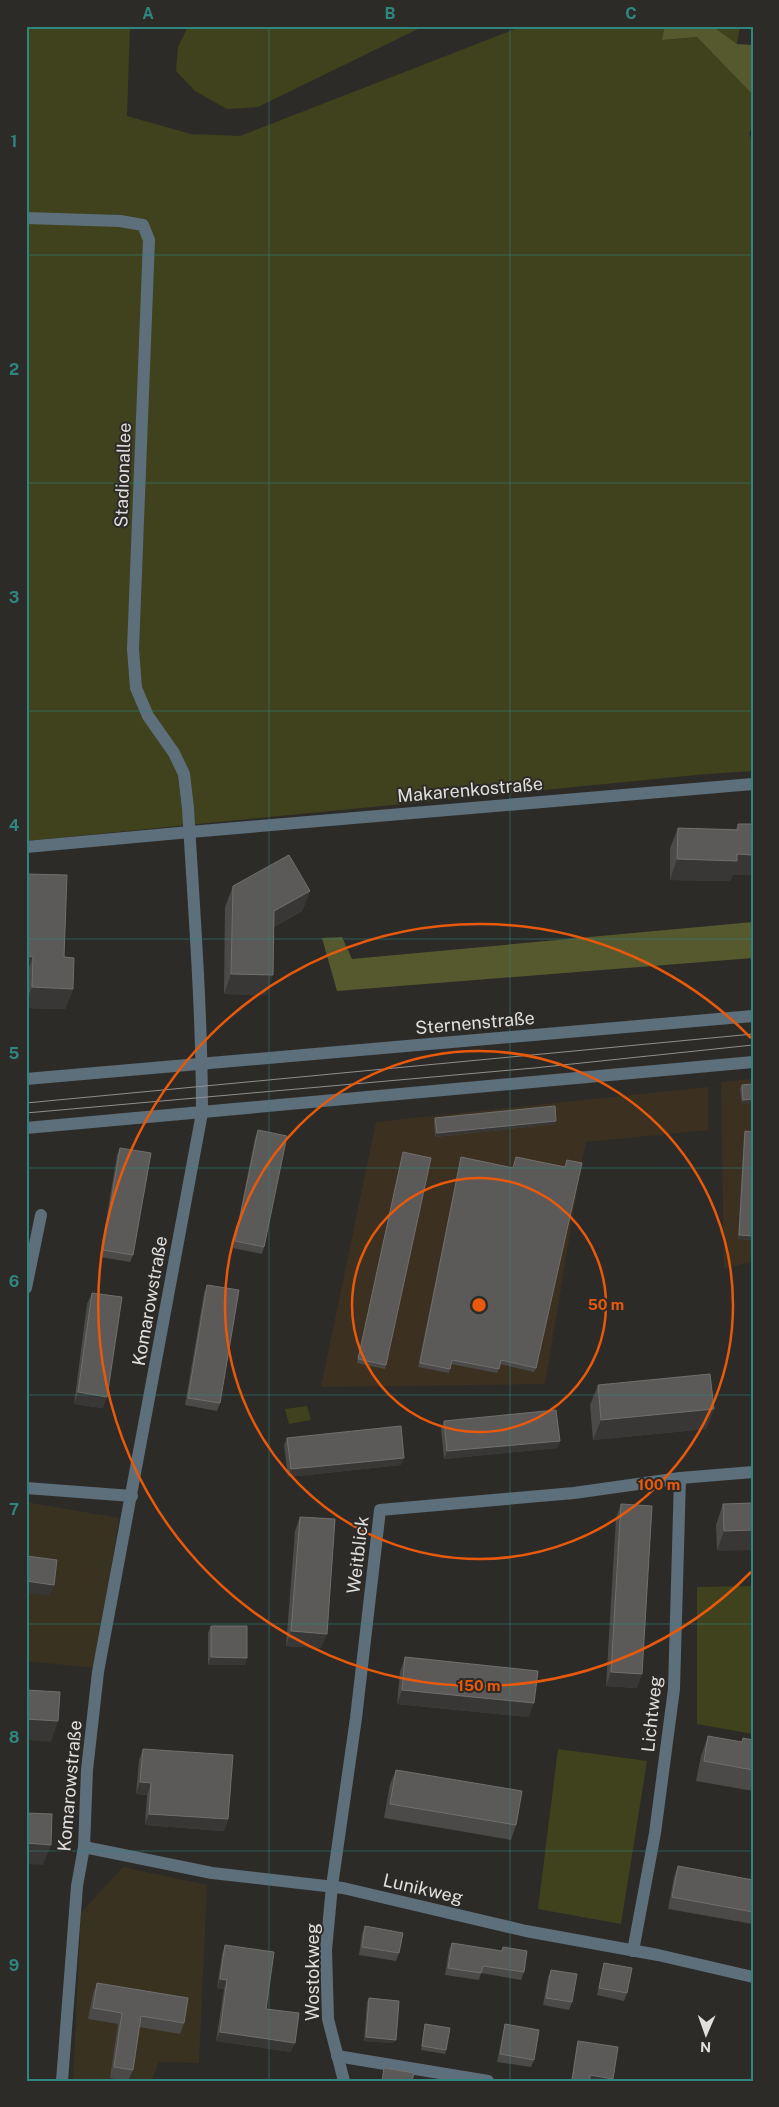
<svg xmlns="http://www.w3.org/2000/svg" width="779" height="2107" font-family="'Public Sans',sans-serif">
<rect width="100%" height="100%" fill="#2d2b28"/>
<g fill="#3c3121">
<polygon points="753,1079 753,1262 724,1268 721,1082"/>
<polygon points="708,1087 708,1130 586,1142 581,1167 545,1384 321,1387 376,1122"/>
</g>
<g fill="#393221">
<polygon points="26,1502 119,1518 95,1668 26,1661"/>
<polygon points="123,1867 207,1885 199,2063 159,2062 151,2081 73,2081 81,1913"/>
</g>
<g fill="#3f421c">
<polygon points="26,26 130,26 127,116 191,134 240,136 523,26 665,26 663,40 697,37 753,95 753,127 749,133 753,143 753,771 707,774 26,841"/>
<polygon points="188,26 424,26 258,107 227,109 195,91 176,71 178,47"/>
<polygon points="712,26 740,26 737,44 715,30"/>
<polygon points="307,1406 311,1420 289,1424 285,1409"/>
<polygon points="753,1586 753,1734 697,1724 697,1587"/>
<polygon points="558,1749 647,1761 621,1924 538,1909"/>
</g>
<g fill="#56592e">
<polygon points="665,26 712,26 737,44 753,45 753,95 697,37 662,40"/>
<polygon points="753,922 753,958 337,991 322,938 342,937 352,959"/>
</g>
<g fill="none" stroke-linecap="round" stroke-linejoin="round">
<g stroke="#5d6f7b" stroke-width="12">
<path d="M26,218L120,221L143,225L149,240L133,649L136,688L148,716L174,753L184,774L188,808C194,910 202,1011 202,1113L98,1672L87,1770L84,1847L77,1886L62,2081"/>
<polyline points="26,847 190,832 753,784"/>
<polyline points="26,1079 753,1016"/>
<polyline points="26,1128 753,1062"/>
<polyline points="26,1288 41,1215"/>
<polyline points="26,1488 132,1496"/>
<polyline points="84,1847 212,1873 343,1888 526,1931 658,1955 753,1977"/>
<polyline points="633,1951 655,1833 674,1689 680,1478"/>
<polyline points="337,2056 488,2081"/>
<polyline points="344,2081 328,2019 326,1950 332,1886 356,1718 380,1510 574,1493 680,1478 753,1472"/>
</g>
<g stroke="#918f8d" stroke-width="1">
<polyline points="26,1103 753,1034"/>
<polyline points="26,1113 534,1068 753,1045"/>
</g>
</g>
<g fill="#4c4a48">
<polygon points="738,824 753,824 730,881 670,880 670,848 678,828 736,829"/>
<polygon points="26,874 64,957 73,989 65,1009 26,1008"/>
<polygon points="233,886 310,891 302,911 274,927 266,995 224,994 225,907"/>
<polygon points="753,1084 742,1104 740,1089 742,1085"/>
<polygon points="435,1118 555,1124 435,1137 434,1122"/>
<polygon points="258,1130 264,1247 262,1254 233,1248 255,1138"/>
<polygon points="745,1131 753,1132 753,1240 738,1239 744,1135"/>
<polygon points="120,1148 133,1255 130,1262 100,1257 117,1155"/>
<polygon points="403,1152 386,1365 385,1369 357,1363"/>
<polygon points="461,1157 513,1168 516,1157 565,1167 567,1160 536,1368 534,1372 500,1364 497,1373 451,1364 449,1373 418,1367"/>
<polygon points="207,1285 220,1403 217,1411 185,1405 204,1293"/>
<polygon points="92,1293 103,1408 74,1404 87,1304"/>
<polygon points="598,1385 714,1409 706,1429 593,1440 590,1405"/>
<polygon points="444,1421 560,1441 557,1448 444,1459 441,1428"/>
<polygon points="287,1438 401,1465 288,1477 284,1445"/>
<polygon points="753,1503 717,1551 716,1525 723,1504"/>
<polygon points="621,1504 637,1688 606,1686 616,1518"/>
<polygon points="300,1517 321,1648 286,1646 295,1531"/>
<polygon points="211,1626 245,1665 208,1665 208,1633"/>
<polygon points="405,1657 529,1717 397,1704 400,1672"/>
<polygon points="708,1736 741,1742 743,1738 753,1740 753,1791 696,1781 701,1756"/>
<polygon points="143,1749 228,1819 224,1831 145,1825 147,1795 136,1794 139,1760"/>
<polygon points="396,1770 516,1825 511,1840 384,1818 390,1784"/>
<polygon points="678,1866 753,1880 753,1924 668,1909 674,1877"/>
<polygon points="365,1926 399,1953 396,1961 359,1955 362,1934"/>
<polygon points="452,1943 501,1951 503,1947 524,1972 521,1980 481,1973 479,1980 445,1975 449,1950"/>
<polygon points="225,1945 266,2009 291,2052 216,2041 224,1989 217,1988 222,1954"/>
<polygon points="604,1963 627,1993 624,2001 597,1995 602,1970"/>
<polygon points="551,1970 572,2002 569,2010 543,2005 548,1977"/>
<polygon points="97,1983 184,2023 180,2034 139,2027 133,2070 128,2081 110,2078 118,2024 88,2019 93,1994"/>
<polygon points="369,1998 394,2043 364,2041 367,2002"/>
<polygon points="425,2024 446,2050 445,2054 421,2050 424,2028"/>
<polygon points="505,2024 534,2060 531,2067 497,2062 503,2032"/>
<polygon points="578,2041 590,2079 590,2081 571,2081 577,2044"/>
</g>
<g fill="#393735">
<polygon points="737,854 753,855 753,875 732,875 730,881 670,880 677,859"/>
<polygon points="310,891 302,911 267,931 274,911"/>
<polygon points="26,956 33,957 26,975"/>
<polygon points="231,974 273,975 266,995 224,994"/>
<polygon points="32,987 73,989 65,1009 26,1008 26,1002"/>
<polygon points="753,1099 753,1103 742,1104 743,1100"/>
<polygon points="556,1121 555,1124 435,1137 437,1133"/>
<polygon points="739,1235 753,1236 753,1240 738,1239"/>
<polygon points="78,1392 107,1397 103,1408 74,1404"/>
<polygon points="714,1409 706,1429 593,1440 601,1420"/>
<polygon points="560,1441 557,1448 444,1459 447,1451"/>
<polygon points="404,1458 401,1465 288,1477 291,1469"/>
<polygon points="753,1530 753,1550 717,1551 724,1531"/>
<polygon points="26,1581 54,1585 49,1596 26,1593"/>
<polygon points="291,1631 327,1634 321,1648 286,1646"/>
<polygon points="211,1657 247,1658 245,1665 208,1665"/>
<polygon points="611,1672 642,1674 637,1688 606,1686"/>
<polygon points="402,1690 534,1703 529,1717 397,1704"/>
<polygon points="26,1719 58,1721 51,1742 26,1740"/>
<polygon points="140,1782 151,1783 147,1795 136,1794"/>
<polygon points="149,1814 228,1819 224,1831 145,1825"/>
<polygon points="26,1843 51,1845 43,1865 26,1864"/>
<polygon points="220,1979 227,1980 224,1989 217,1988"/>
<polygon points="220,2032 295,2043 291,2052 216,2041"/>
<polygon points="366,2037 396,2040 394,2043 364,2041"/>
<polygon points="590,2075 613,2079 612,2081 599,2081 589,2079"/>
</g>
<g fill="#5c5a58" stroke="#716f6d">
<polygon points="738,824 753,824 753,855 737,854 737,861 677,859 678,828 738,830"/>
<polygon points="289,855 310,891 274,911 273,975 231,974 233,886"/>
<polygon points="26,874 67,875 64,957 74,958 73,989 32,987 33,957 26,956"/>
<polygon points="753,1084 753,1099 743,1100 742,1085"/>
<polygon points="555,1106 556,1121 437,1133 435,1118"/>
<polygon points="258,1130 287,1136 264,1247 235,1241"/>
<polygon points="745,1131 753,1132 753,1236 739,1235"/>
<polygon points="120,1148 151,1153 133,1255 103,1250"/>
<polygon points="403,1152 431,1158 386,1365 358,1359"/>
<polygon points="461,1157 513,1168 516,1157 565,1167 567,1160 582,1163 536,1368 501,1360 499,1369 452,1360 450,1369 420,1363"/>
<polygon points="207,1285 239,1290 220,1403 188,1398"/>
<polygon points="92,1293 122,1297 107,1397 78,1392"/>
<polygon points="710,1374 714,1409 601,1420 598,1385"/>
<polygon points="556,1410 560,1441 447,1451 444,1421"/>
<polygon points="401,1426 404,1458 291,1469 287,1438"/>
<polygon points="753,1503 753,1530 724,1531 723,1504"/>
<polygon points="621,1504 652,1506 642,1674 611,1672"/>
<polygon points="300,1517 335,1519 327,1634 291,1631"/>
<polygon points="26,1556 57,1560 54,1585 26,1581"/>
<polygon points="211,1626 247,1626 247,1658 211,1657"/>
<polygon points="405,1657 538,1671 534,1703 402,1690"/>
<polygon points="26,1690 60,1692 58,1721 26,1719"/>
<polygon points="708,1736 742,1742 743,1738 753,1740 753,1770 704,1761"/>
<polygon points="143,1749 233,1755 228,1819 149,1814 151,1783 140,1782"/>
<polygon points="396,1770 522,1791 516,1825 390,1804"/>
<polygon points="26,1813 52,1814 51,1845 26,1843"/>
<polygon points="678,1866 753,1880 753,1912 672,1897"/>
<polygon points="365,1926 403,1933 399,1953 362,1947"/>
<polygon points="452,1943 502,1951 503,1947 527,1951 524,1972 483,1966 481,1973 448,1968"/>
<polygon points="225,1945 274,1952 266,2009 299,2013 295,2043 220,2032 227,1980 220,1979"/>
<polygon points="604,1963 632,1968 627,1993 599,1988"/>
<polygon points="551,1970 577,1974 572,2002 546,1998"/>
<polygon points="97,1983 188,1998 184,2023 141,2016 133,2070 114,2067 122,2013 93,2008"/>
<polygon points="369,1998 399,2001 396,2040 366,2037"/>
<polygon points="425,2024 450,2028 446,2050 422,2046"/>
<polygon points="505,2024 539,2030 534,2060 500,2054"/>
<polygon points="578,2041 618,2047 613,2079 590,2075 590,2081 572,2081"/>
<polygon points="384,2068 414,2073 412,2081 382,2081"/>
<polygon points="448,2079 461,2081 447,2081"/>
</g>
<path fill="none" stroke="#2e867f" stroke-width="1" stroke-opacity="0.55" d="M269,26V2081M510,26V2081M26,255H753M26,483H753M26,711H753M26,939H753M26,1168H753M26,1395H753M26,1624H753M26,1851H753"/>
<g fill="none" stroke="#e8590c" stroke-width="2.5">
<circle cx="479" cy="1305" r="127"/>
<circle cx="479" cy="1305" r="254"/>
<path d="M751 1572A381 381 0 1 1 751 1038"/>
</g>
<g text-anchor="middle" stroke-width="4" stroke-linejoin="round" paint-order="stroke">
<g font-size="18" fill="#e0dfdd" stroke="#2d2b28">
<text transform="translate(123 475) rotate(-88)" y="6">Stadionallee</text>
<text transform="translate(470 790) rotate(-5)" y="6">Makarenkostraße</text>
<text transform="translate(475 1023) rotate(-5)" y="6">Sternenstraße</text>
<text transform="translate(150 1301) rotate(-80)" y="6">Komarowstraße</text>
<text transform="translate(358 1555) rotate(-83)" y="6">Weitblick</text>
<text transform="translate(652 1714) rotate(-84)" y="6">Lichtweg</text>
<text transform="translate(70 1786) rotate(-85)" y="6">Komarowstraße</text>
<text transform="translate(423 1889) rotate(13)" y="6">Lunikweg</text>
<text transform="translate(313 1972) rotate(-90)" y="6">Wostokweg</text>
</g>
</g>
<circle cx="479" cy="1305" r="8" fill="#e8590c" stroke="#2d2b28" stroke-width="2.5"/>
<g font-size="15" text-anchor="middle" font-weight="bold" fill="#e8590c" stroke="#2d2b28" stroke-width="4" stroke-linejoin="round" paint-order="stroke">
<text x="606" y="1310">50 m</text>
<text x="659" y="1490">100 m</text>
<text x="479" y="1691">150 m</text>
</g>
<rect width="779" height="2107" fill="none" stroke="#2d2b28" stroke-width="55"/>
<g transform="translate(706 2034) rotate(182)" stroke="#2d2b28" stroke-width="4" paint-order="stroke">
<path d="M0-4L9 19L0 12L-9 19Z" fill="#e0dfdd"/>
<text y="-8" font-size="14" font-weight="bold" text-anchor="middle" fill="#e0dfdd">N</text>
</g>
<rect x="28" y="28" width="724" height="2052" fill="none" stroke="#2e867f" stroke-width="2"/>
<g font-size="16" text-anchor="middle" font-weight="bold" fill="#2e867f">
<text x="148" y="19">A</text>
<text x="390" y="19">B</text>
<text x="631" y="19">C</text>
<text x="14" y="147">1</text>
<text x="14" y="375">2</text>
<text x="14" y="603">3</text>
<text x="14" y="831">4</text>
<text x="14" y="1059">5</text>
<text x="14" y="1287">6</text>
<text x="14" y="1515">7</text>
<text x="14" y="1743">8</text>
<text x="14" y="1971">9</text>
</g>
</svg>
